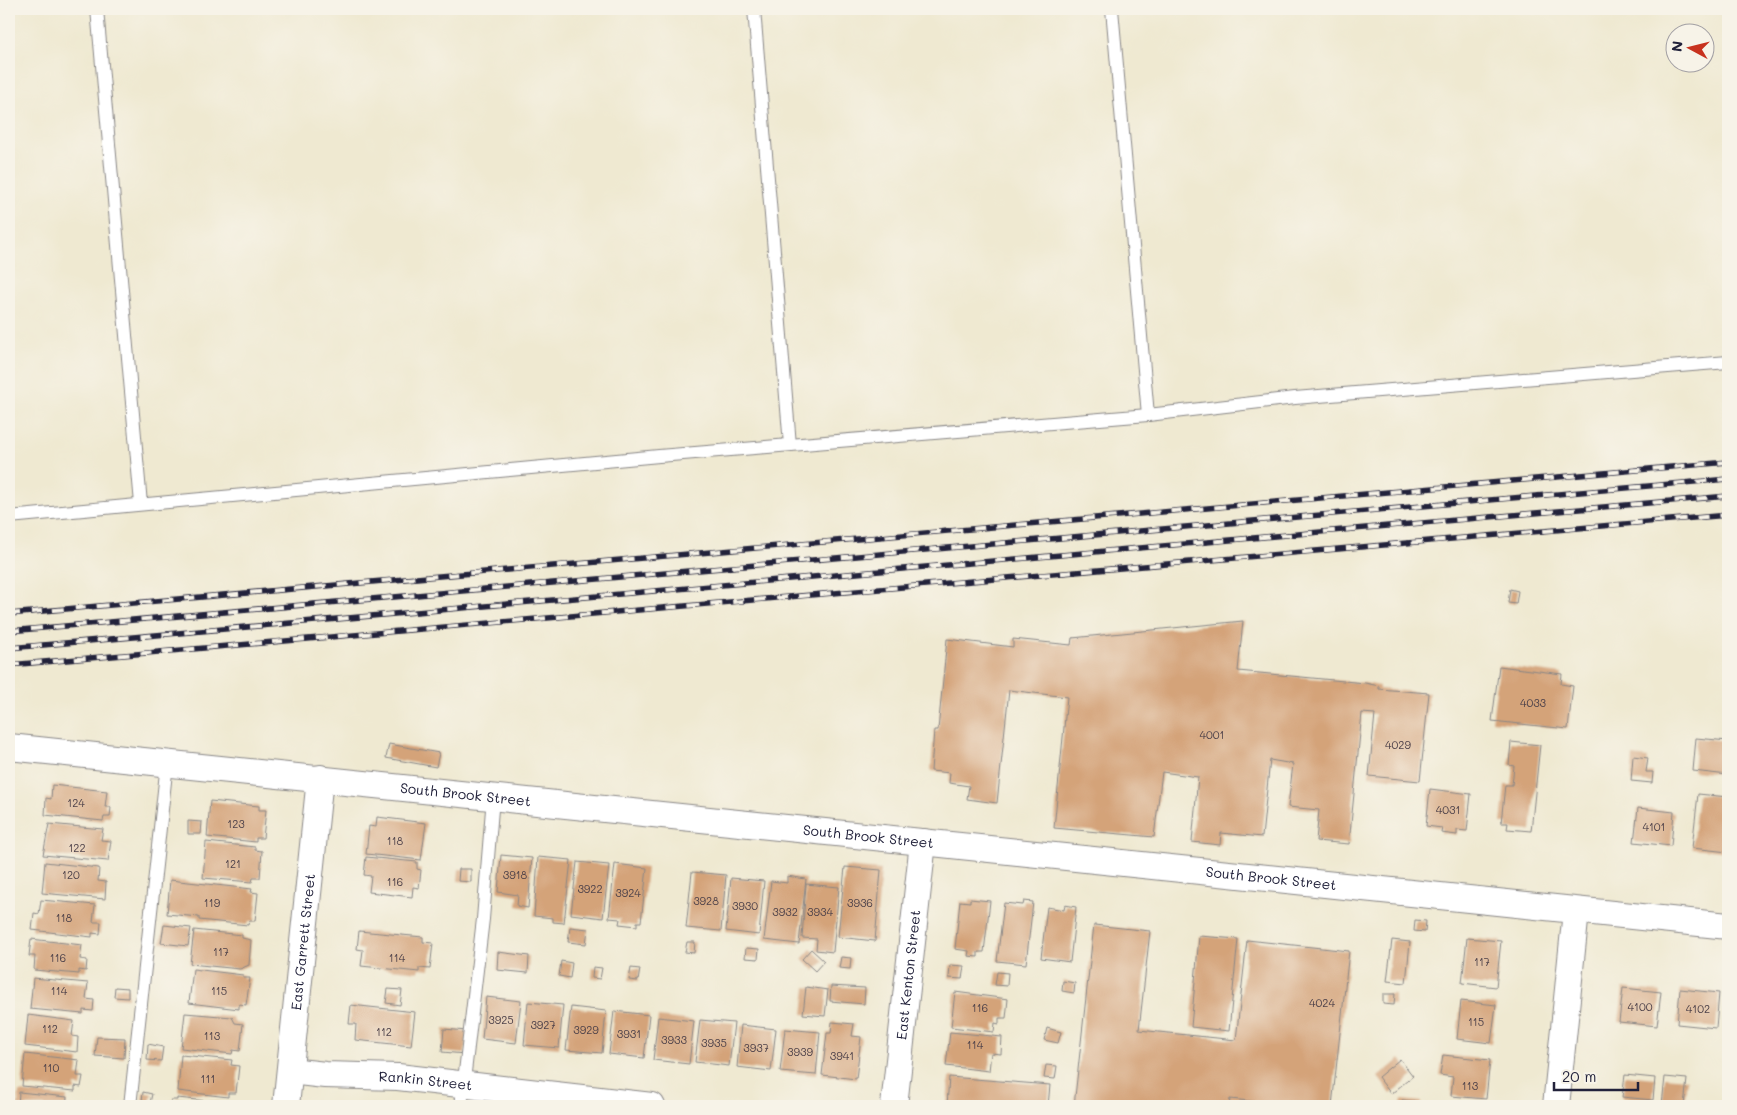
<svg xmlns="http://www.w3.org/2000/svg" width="1737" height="1115" font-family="Mali,sans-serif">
<rect width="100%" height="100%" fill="#f7f3e8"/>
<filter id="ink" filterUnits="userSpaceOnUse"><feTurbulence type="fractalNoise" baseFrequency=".02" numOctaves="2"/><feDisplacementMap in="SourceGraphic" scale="10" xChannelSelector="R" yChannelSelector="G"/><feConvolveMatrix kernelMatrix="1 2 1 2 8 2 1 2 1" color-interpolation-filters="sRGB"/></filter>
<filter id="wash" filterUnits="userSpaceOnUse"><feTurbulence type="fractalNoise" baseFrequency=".0096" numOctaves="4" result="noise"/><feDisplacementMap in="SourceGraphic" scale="20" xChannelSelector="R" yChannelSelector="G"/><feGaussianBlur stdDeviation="1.12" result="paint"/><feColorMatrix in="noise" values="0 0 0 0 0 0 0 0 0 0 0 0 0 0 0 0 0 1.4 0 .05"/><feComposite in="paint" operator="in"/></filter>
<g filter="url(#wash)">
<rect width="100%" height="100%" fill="#efe9d1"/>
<g id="blocks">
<g fill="#d4a379">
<polygon points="1510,589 1518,591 1516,604 1508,603"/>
<polygon points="1243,621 1238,671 1365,683 1379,686 1379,689 1429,693 1420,781 1369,776 1375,714 1362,713 1349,844 1316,841 1319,810 1288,807 1293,764 1270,760 1262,837 1221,833 1220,845 1192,842 1198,777 1162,772 1154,837 1054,828 1067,697 1009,690 997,803 967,799 969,786 949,783 950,773 931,771 934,730 938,730 947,639 1013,647 1013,639 1071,645 1072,638"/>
<polygon points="1499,666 1562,674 1561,684 1573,686 1568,729 1492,721"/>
<polygon points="1696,738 1728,741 1728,775 1693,771"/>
<polygon points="1511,742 1540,745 1531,831 1507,829 1508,823 1501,823 1505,785 1512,785 1514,766 1509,765"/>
<polygon points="389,744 439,753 436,767 386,758"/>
<polygon points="1633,756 1648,758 1646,772 1653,772 1652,783 1631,781"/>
<polygon points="52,785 107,791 105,807 111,807 110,817 104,817 103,821 45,815 46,798 51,799"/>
<polygon points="1430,789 1471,794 1467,831 1457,830 1457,835 1441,833 1442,828 1426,826"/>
<polygon points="1698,794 1728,797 1728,852 1692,848"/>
<polygon points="210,801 259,806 259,810 266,810 263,838 256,838 256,842 207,837"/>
<polygon points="1638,808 1674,812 1671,846 1634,842"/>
<polygon points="377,817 426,823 421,860 366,854 369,826 376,827"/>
<polygon points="188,821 202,822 201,834 188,834"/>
<polygon points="49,824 103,829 101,840 111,841 108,861 43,855"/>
<polygon points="206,842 255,847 255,850 262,851 260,878 253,878 252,882 203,878"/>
<polygon points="501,855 532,858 528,908 517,906 518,895 498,892"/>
<polygon points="366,857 417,862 417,869 421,870 419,888 413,887 412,897 369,892 371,876 364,875"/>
<polygon points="538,857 571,860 564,923 553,922 553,918 534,916"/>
<polygon points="45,862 99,868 98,881 106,882 105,899 42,893"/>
<polygon points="577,862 609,865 603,918 571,914"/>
<polygon points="615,864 647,868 641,922 637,922 637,926 619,924 620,919 609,918"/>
<polygon points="845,867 881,870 875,941 838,937"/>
<polygon points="459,869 471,869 471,882 458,881"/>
<polygon points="692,872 726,875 721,931 686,928"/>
<polygon points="787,876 806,879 799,944 764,940 771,881 787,883"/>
<polygon points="731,878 764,881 759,935 726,931"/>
<polygon points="170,880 252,889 251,892 258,893 255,921 249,921 248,925 199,920 199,917 167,914"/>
<polygon points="806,884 839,887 833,952 816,950 817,939 802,938"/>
<polygon points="970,899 990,901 984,952 978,952 978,957 968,956 969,951 955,949 960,901 970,902"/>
<polygon points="41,900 95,905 93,922 101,922 100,934 92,933 92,937 32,930 34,913 39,914"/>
<polygon points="1024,901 1033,902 1026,964 997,961 1004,903 1023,905"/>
<polygon points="1065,905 1076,907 1070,962 1041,958 1047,907 1064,910"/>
<polygon points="1415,920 1426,921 1425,932 1414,931"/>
<polygon points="164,925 191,928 188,946 161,943"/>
<polygon points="1094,925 1150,931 1139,1030 1236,1040 1247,940 1349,951 1332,1106 1297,1106 1230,1099 1229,1106 1074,1106"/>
<polygon points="570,927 588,929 586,944 568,942"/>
<polygon points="194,930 242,935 242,938 251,940 249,965 240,969 190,964"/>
<polygon points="359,931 423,937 423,942 433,943 430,969 419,968 419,972 361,966 363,950 357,949"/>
<polygon points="1199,936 1238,939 1229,1031 1191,1027"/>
<polygon points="1467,938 1501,941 1496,987 1462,983"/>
<polygon points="31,939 82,945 80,959 87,960 86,971 79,970 79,974 34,970 35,956 29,956"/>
<polygon points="1392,940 1410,942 1406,983 1387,981"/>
<polygon points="687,942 695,942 694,953 685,952"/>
<polygon points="746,948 759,949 758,959 745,958"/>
<polygon points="811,949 824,961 815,971 802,959"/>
<polygon points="498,952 529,956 528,973 497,970"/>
<polygon points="841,957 851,958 850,969 839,968"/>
<polygon points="561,961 572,963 570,978 559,976"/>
<polygon points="950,965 964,966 962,979 949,978"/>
<polygon points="593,967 602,968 600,979 592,978"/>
<polygon points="631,968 640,969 638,981 629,980"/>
<polygon points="193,969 243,975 243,978 250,978 246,1005 239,1004 239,1009 189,1003"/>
<polygon points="997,972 1008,973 1007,986 995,985"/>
<polygon points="33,978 88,983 86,999 94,1000 93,1011 83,1010 83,1014 30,1009"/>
<polygon points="1063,981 1075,983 1074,993 1062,991"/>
<polygon points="831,986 865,988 864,1004 830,1001"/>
<polygon points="115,987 128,988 128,998 114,997"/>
<polygon points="806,987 828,990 825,1016 803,1014"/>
<polygon points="1623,988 1661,992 1657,1026 1619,1022"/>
<polygon points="388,989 402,990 400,1005 386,1003"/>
<polygon points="1680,989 1719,993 1716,1028 1677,1024"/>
<polygon points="955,992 1008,999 1006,1018 999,1018 999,1024 995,1023 994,1032 951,1027"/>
<polygon points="1383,994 1395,994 1394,1005 1383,1004"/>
<polygon points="486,997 521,1001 516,1043 482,1039"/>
<polygon points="1461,1001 1496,1005 1491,1043 1457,1039"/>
<polygon points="528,1002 563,1005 559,1048 524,1045"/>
<polygon points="351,1005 415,1012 411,1046 355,1040 356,1024 349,1024"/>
<polygon points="571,1007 606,1011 602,1053 566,1050"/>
<polygon points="614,1011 649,1015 644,1058 609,1054"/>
<polygon points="185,1013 232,1017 235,1023 243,1024 240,1051 233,1050 232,1054 181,1048"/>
<polygon points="28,1015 74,1021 72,1036 78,1037 77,1052 25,1046"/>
<polygon points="658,1017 694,1021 689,1064 653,1060"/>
<polygon points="700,1020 734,1023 729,1066 695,1062"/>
<polygon points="832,1022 854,1024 852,1036 861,1037 856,1079 822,1075 827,1033 831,1033"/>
<polygon points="741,1025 776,1029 771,1071 737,1067"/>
<polygon points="1047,1028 1061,1032 1058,1043 1044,1040"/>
<polygon points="444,1029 467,1031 465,1054 442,1052"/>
<polygon points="785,1029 820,1032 816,1075 780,1072"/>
<polygon points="950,1032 1002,1037 1001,1054 991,1053 989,1071 946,1066"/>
<polygon points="97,1037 125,1038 124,1058 95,1056"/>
<polygon points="148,1044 163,1047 161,1061 147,1060"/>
<polygon points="25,1054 79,1060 77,1076 83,1076 81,1087 75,1086 75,1091 22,1086"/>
<polygon points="181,1055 232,1060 231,1065 239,1066 236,1093 228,1093 228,1097 178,1091"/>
<polygon points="1443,1055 1490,1060 1486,1099 1451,1096 1453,1077 1440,1075"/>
<polygon points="1400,1059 1413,1076 1391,1094 1378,1077"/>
<polygon points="1046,1065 1057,1066 1055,1079 1044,1078"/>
<polygon points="1625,1075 1655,1078 1653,1100 1622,1097"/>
<polygon points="949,1077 1050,1085 1048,1106 947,1106"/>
<polygon points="1665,1077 1687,1079 1684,1106 1662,1105"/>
<polygon points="19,1092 67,1097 66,1106 18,1106"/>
<polygon points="143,1092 152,1094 150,1103 142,1101"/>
<polygon points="177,1098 227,1103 227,1106 170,1106 171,1100 177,1100"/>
<polygon points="1402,1100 1422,1102 1421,1106 1401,1106"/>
</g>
</g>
</g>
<g filter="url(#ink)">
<use href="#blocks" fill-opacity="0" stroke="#888686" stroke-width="1"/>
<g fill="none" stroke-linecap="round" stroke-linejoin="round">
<g stroke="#888686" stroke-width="14">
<g id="service">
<polyline points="97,9 141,504"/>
<polyline points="754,9 790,445"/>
<polyline points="1112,9 1148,415"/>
<polyline points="9,517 659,456 1148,415 1295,398 1728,362"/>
<polyline points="130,1106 167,763"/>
<polyline points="461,1106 483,919 493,797"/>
</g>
</g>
<g stroke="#888686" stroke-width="28">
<g id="minor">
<path id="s1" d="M9,747L1728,926"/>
<path id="s2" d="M290,1071L325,1075L398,1077L652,1106"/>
<path id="s3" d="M286,1106L320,778"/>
<path id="s4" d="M894,1106L923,842"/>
<polyline points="1556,1106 1576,911"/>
</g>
</g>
<use href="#service" stroke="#fff" stroke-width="12"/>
<use href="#minor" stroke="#fff" stroke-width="26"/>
<g stroke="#22223b" stroke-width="5.5">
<g id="rail">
<polyline points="9,614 1728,462"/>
<polyline points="9,631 1728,479"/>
<polyline points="9,648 1728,496"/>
<polyline points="9,665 1728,515"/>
</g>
</g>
<use href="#rail" stroke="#f7f3e8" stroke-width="4" stroke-dasharray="11" stroke-linecap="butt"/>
</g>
</g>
<g text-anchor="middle" stroke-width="5" stroke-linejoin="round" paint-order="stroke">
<g font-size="11" fill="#4e424a">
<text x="1533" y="707">4033</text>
<text x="1212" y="739">4001</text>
<text x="1398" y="749">4029</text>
<text x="76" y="807">124</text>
<text x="1448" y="814">4031</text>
<text x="236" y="828">123</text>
<text x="1654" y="831">4101</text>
<text x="395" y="845">118</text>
<text x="77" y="852">122</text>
<text x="233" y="868">121</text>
<text x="71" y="879">120</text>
<text x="515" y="879">3918</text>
<text x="395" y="886">116</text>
<text x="590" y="893">3922</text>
<text x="628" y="897">3924</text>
<text x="706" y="905">3928</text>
<text x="212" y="907">119</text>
<text x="860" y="907">3936</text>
<text x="745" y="910">3930</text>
<text x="785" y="916">3932</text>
<text x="820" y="916">3934</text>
<text x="64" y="922">118</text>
<text x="221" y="956">117</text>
<text x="58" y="962">116</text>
<text x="397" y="962">114</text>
<text x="1482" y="966">117</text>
<text x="59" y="995">114</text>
<text x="219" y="995">115</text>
<text x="1322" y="1007">4024</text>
<text x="1640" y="1011">4100</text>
<text x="980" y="1012">116</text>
<text x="1698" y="1013">4102</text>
<text x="501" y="1024">3925</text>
<text x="1476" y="1026">115</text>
<text x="543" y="1029">3927</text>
<text x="50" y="1033">112</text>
<text x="586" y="1034">3929</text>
<text x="384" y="1036">112</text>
<text x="629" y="1038">3931</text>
<text x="212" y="1040">113</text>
<text x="674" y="1044">3933</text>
<text x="714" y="1047">3935</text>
<text x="975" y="1049">114</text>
<text x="756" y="1052">3937</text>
<text x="800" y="1056">3939</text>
<text x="842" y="1060">3941</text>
<text x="51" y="1072">110</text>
<text x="208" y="1083">111</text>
<text x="1470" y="1090">113</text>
</g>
<g font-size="14" fill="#22223b" stroke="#f7f3e8">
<text dy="5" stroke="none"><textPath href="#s1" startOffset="459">South Brook Street</textPath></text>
<text dy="5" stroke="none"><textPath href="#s1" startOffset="864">South Brook Street</textPath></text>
<text dy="5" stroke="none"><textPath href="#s1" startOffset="1269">South Brook Street</textPath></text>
<text dy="5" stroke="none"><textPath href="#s3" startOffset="165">East Garrett Street</textPath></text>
<text dy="5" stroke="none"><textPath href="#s4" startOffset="132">East Kenton Street</textPath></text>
<text dy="5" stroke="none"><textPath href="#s2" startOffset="136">Rankin Street</textPath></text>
</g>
</g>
<rect width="1737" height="1115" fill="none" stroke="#f7f3e8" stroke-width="30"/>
<g transform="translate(1690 48) rotate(277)"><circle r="24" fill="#f7f3e8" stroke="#a29fa3"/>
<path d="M0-4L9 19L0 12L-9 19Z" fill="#c8321e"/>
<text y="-8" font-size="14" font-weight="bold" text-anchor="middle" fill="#22223b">N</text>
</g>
<path d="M1554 1082v8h84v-8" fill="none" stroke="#22223b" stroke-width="2.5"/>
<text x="1562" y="1082" font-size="15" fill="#22223b" stroke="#f7f3e8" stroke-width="4" paint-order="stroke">20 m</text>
</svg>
